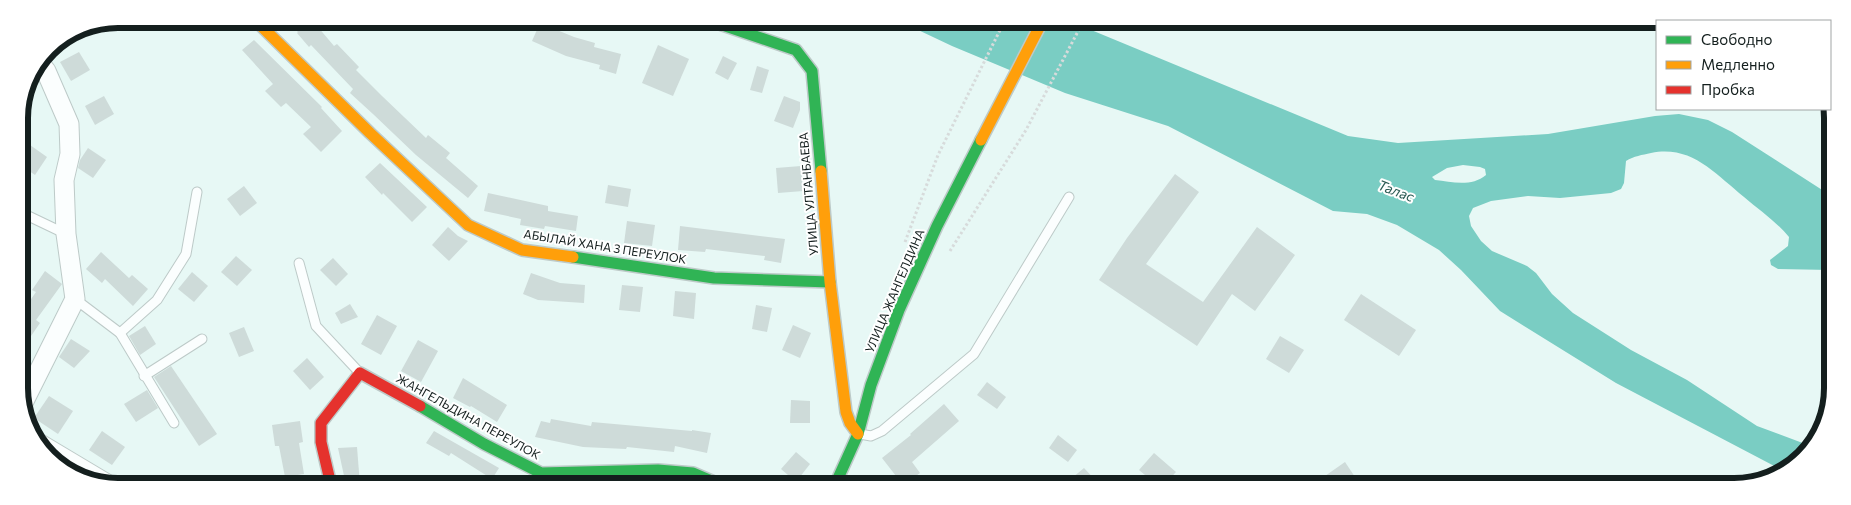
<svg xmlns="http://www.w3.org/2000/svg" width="1851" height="505" font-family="Commissioner,sans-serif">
<rect width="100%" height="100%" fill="#e7f8f5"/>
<path fill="#7acdc3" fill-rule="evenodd" d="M897,20H1067L1348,136L1398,143L1548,134L1655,116L1679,114L1708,120L1732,132L1830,195V270L1778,269L1771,265L1770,260L1788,246L1789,237C1777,222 1759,210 1744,197C1714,173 1692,145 1651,153C1642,155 1634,156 1626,161L1624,183L1621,189L1611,193L1560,198L1528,196L1491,201L1473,208L1469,216L1471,226L1481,241L1492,251L1527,266L1536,273L1552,294L1573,313L1631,350L1687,380L1757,426L1808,445L1798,462L1780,469L1616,383L1500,311L1461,270L1439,250L1397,225L1367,214L1333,211L1168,126L1065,93L952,46ZM1463,165L1480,167L1485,169L1486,175C1472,187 1452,182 1435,180L1432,177L1447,168Z"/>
<g fill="#cedbd9">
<polygon points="285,19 312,20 334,46 337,44 359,67 356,70 382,96 426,138 428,135 450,153 446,158 478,186 468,198 416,155 373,114 350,93 353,89 311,45 309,47 297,33 298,32"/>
<polygon points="540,23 574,37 595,43 594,47 621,54 616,74 599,69 600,65 566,56 532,41"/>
<polygon points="254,40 322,107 321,108 342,131 321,152 303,134 311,127 286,103 281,107 265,91 273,84 242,50"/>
<polygon points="658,45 689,59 673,96 642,83"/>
<polygon points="79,52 90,70 71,81 60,62"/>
<polygon points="723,56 737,63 728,80 715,73"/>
<polygon points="757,66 769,70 762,93 750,90"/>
<polygon points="104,96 114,114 95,125 85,106"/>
<polygon points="784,96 800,102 800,110 793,128 774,121"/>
<polygon points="30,145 47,157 35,175 19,164 19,160"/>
<polygon points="88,148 106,160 93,178 78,168 80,160"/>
<polygon points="380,163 427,207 412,222 383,193 382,195 365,177"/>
<polygon points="801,166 803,191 778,193 776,168"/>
<polygon points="1175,174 1199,192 1146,264 1203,302 1257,227 1295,255 1255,311 1232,294 1197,346 1099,280 1127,238"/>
<polygon points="608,185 631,189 628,207 605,203"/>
<polygon points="244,186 257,203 240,216 227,199"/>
<polygon points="488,193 548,206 548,211 578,216 576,231 545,226 544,229 520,225 521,219 484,211"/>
<polygon points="627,221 655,225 652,246 624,243"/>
<polygon points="680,226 785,239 781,263 764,260 765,256 706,249 705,252 678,250"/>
<polygon points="448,227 458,236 468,241 449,261 432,245"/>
<polygon points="101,252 129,278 132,275 148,289 133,306 105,279 102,283 86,269"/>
<polygon points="236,256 252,270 237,286 221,272"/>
<polygon points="333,258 348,274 336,286 320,270"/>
<polygon points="45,271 62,284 36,320 40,323 20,352 20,315 36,292 32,290"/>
<polygon points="192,272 208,286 194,302 178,289"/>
<polygon points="531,273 560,283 585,285 584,303 538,300 523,294"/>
<polygon points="622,285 643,287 640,312 619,310"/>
<polygon points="675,291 696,293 694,319 673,316"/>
<polygon points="1361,294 1416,330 1399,356 1344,320"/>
<polygon points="350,304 358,317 341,324 335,313"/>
<polygon points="756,305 772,308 767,332 752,329"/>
<polygon points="377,315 397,326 381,355 361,344"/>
<polygon points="793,325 811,333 800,358 782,350"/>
<polygon points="145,326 156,344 140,355 129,336"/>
<polygon points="244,327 254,351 239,357 229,333"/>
<polygon points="1280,336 1304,350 1289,373 1266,359"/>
<polygon points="71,339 90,351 74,368 59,357"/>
<polygon points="418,340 438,351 421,382 401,371"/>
<polygon points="307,358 324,377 310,390 293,371"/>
<polygon points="171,366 217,434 199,446 154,377"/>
<polygon points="463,378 507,405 497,422 471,406 470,407 453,398"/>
<polygon points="987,382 1006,397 997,409 977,395"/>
<polygon points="147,390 158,408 136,422 124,404"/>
<polygon points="49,396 73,411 58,434 34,418"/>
<polygon points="791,400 810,401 810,423 790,423"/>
<polygon points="944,404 959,421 912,462 920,473 903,485 882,458 911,435 910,434"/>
<polygon points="551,419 591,426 592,422 692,431 692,430 711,433 707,453 675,446 674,452 627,447 626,449 583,447 535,437 541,421 550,423"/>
<polygon points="300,421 303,442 299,443 304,474 285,477 279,446 275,446 272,425"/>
<polygon points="102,431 125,447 112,465 89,450"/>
<polygon points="434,431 499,468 492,479 451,453 449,456 426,443"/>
<polygon points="1058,435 1077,450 1068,462 1049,448"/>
<polygon points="357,447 360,485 346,485 338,448"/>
<polygon points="796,452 810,464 796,482 781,469"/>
<polygon points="1154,453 1176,472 1164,485 1157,485 1139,470"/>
<polygon points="1345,462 1361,486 1332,486 1325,476"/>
<polygon points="1084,468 1100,485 1079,485 1072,478"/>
</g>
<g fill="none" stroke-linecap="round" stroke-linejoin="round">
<g stroke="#bdcac8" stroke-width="11">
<g id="lane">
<polyline points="20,212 66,234"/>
<polyline points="299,263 316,326 358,371"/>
<polyline points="75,299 120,333 174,423"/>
<polyline points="120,333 157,300 186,254 197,192"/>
<polyline points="144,376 202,339"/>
<polyline points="860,434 871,436 882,431 974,354 1069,197"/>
</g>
</g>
<g stroke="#bdcac8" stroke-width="21">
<g id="street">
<polyline points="21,407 75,299 66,234 64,180 70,154 69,124 46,71 38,61"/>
<polyline points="40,444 107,484"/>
</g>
</g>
<g stroke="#bdcac8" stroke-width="14">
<g id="fast">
<polyline points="705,19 796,50 812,71 821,171"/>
<polyline points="573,257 714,278 830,282"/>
<polyline points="420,406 484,444 541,473 658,470 693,473 721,485"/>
<polyline points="835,485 858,434 871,385 899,310 937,226 981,140"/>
</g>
</g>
<g stroke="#bdcac8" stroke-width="14">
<g id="slow">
<polyline points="254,19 370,133 468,225 522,250 573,257"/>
<polyline points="981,140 1043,20"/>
<polyline points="821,171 830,282 846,412 850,423 858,434"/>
</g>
</g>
<g stroke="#bdcac8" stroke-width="14">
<polyline id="jam" points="331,485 321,442 321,423 360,373 420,406"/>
</g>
<g stroke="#d7dbdb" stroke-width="3" stroke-dasharray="2.5 2.5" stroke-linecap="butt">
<polyline points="905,242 938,155 1005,20"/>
<polyline points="950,251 1026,130 1084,20"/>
</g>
<use href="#lane" stroke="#fbfefe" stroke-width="9"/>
<use href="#street" stroke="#fbfefe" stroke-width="19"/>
<use href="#fast" stroke="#30b455" stroke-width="11"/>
<use href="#slow" stroke="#ff9f0a" stroke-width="11"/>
<use href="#jam" stroke="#e5322d" stroke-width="11"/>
</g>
<g text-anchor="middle" stroke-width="4" stroke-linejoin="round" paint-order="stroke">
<g font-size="12" fill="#141f1e" stroke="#fff">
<text transform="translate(809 194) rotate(-95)" y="4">УЛИЦА УЛТАНБАЕВА</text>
<text transform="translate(605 247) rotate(9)" y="4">АБЫЛАЙ ХАНА 3 ПЕРЕУЛОК</text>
<text transform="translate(895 291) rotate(-67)" y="4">УЛИЦА ЖАНГЕЛДИНА</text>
<text transform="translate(468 417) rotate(29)" y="4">ЖАНГЕЛЬДИНА ПЕРЕУЛОК</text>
</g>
<g font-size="14" font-style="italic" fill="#2b5b54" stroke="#fff">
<text transform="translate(1396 191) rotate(21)" y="5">Талас</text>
</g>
</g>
<path d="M0 0H1851V505H0ZM118 28H1734A90 90 0 0 1 1824 118V388A90 90 0 0 1 1734 478H118A90 90 0 0 1 28 388V118A90 90 0 0 1 118 28Z" fill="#fff" fill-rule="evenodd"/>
<path fill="none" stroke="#141f1e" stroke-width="6" d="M118 28H1734A90 90 0 0 1 1824 118V388A90 90 0 0 1 1734 478H118A90 90 0 0 1 28 388V118A90 90 0 0 1 118 28Z"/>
<rect x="1656" y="20" width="175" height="90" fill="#ffffff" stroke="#a1a5a5"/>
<rect x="1666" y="36" width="25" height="8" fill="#30b455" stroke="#a1a5a5"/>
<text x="1701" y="45" font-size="15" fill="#141f1e">Свободно</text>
<rect x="1666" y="61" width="25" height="8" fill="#ff9f0a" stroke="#a1a5a5"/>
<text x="1701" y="70" font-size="15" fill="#141f1e">Медленно</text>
<rect x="1666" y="86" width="25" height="8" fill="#e5322d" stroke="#a1a5a5"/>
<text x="1701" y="95" font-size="15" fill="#141f1e">Пробка</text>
</svg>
